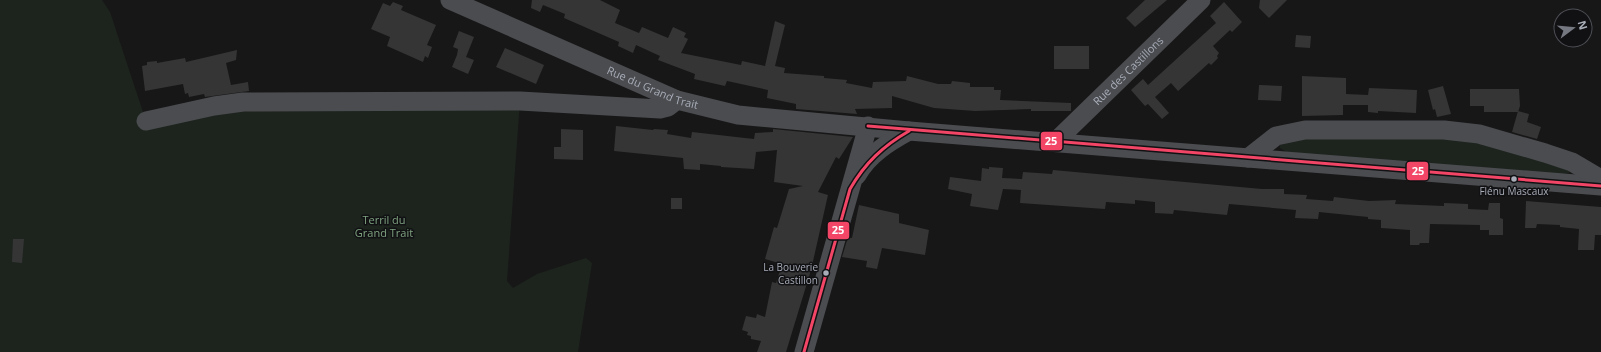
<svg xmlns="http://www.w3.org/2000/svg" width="1601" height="352" font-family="'Open Sans',sans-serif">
<rect width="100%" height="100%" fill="#171717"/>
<g fill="#1d241e">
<polygon points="0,0 102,0 110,12 146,121 214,106 520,101 507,281 513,288 537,274 586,258 592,263 578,352 0,352"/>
<polygon points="1444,132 1569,168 1569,173 1561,174 1288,153 1280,148 1280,140"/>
</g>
<g fill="#353536">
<polygon points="532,0 600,0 620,10 615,23 639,33 642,27 668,38 673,27 686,33 684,37 688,39 681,53 741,65 742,61 765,66 775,21 785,25 775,66 785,68 784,73 824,76 824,78 847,80 846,83 872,88 873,82 906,81 907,76 938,84 951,84 952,81 970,83 970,87 994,87 994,90 1001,90 1000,100 1071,103 1071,111 1031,111 1031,109 975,111 934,108 892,96 892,108 855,109 857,114 796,109 796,104 767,98 768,90 727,81 725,86 694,79 695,74 658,60 660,56 636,45 633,53 618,46 619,42 564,18 565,14 543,5 540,12 531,8"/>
<polygon points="1145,0 1167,0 1135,27 1126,18"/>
<polygon points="1260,0 1287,0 1269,18 1259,8"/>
<polygon points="393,2 403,6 401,10 436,25 427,45 432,47 428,58 425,56 423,62 387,46 390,37 371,29 383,3 390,6"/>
<polygon points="1224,2 1242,22 1232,32 1230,30 1213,46 1219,53 1217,56 1218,58 1211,65 1209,63 1178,91 1171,83 1155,97 1169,113 1162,119 1148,104 1145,106 1131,90 1143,79 1148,85 1216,23 1210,16"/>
<polygon points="459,31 474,37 466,57 474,60 468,74 452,67 457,55 458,49 453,47"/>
<polygon points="1296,35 1311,36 1310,48 1295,47"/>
<rect x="1054" y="46" width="35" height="23"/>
<polygon points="505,48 544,65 536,84 496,67"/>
<polygon points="237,50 236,60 226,63 231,85 248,82 249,91 205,97 204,94 189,97 188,93 185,94 183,84 145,91 142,66 147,65 147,62 157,61 157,63 185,58 186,62"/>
<polygon points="1302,76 1346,78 1346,94 1368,95 1369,88 1417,90 1416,113 1378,111 1378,113 1368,112 1368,105 1343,105 1343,115 1302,116"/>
<polygon points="1259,85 1282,86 1281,101 1258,100"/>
<polygon points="1443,86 1451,114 1437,117 1435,109 1433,110 1428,90"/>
<polygon points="1470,89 1519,89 1520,106 1518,112 1484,112 1484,106 1470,106"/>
<polygon points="1518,111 1529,114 1527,122 1541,127 1537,139 1512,132"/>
<polygon points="616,126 653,130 654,129 668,130 667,134 691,138 692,132 754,139 755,133 773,132 773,129 853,137 839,159 836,157 818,192 828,195 811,270 786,352 757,352 761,341 751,339 751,336 747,335 748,332 742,330 746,316 756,318 757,314 765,317 772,282 776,283 782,264 765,259 774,227 777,228 789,189 803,186 774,182 777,150 756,152 754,169 721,167 721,166 700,164 700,170 684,169 683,158 614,151"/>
<polygon points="561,129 583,130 583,160 554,159 554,147 561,147"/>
<polygon points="989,167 1003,168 1002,178 1022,179 1023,172 1052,174 1053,170 1262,189 1284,189 1284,194 1307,195 1306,199 1333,201 1334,197 1369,201 1396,200 1395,204 1444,206 1444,203 1468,204 1468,209 1488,210 1489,203 1500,203 1500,218 1503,219 1503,235 1489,235 1489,230 1480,230 1480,225 1430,224 1429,243 1420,243 1419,245 1410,245 1410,230 1381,228 1381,220 1368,219 1368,217 1319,212 1318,219 1295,218 1296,210 1229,204 1227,215 1174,210 1173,214 1155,213 1155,202 1135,200 1135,204 1106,202 1105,209 1020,203 1021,190 1003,189 998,210 970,206 972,194 948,189 950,177 981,181 982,168 989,169"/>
<rect x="671" y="198" width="11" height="11"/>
<polygon points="1526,201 1601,207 1601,235 1595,235 1594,250 1578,250 1579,229 1560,227 1560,225 1537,224 1536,228 1525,228"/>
<polygon points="859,205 899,214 899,223 929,230 925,255 882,248 877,269 866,267 867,261 842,257 848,237 852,238"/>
<polygon points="13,239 24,239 22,263 12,262"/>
</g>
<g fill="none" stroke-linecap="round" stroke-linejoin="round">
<g stroke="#4b4c50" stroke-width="19">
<path id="s1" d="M450,0L677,100L738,115L909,131L1601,186"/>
<polyline points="146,121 214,106 243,102 520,101 660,109 668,107 677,100"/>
<path id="s2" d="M1055,142L1201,0"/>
<polyline points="1248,158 1276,136 1305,130 1444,130 1479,134 1545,153 1572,162 1601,179"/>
<path d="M857,175C869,154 889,142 909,131"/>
<polyline points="804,352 868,126"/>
</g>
<g stroke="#111113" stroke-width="6">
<g id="bus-1">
<polyline points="868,126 1601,186"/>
<path d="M804,352L850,189C865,163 883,146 909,131"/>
</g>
</g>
<use href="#bus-1" stroke="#f34667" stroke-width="3"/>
</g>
<g fill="#a8adb8" stroke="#111113" stroke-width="1.5">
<circle cx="1514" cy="179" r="3.5"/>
<circle cx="826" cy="273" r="3.5"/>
</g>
<g text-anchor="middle" stroke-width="3" stroke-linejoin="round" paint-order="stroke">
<g font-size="10" fill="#a8adb8" stroke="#111113">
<text x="1514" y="195">Flénu Mascaux</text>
<text x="818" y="271" text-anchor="end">La Bouverie<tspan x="818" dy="13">Castillon</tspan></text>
</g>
<g font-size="11" fill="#a8adb8" stroke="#111113">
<text dy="4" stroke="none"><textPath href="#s2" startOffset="102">Rue des Castillons</textPath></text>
<text dy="4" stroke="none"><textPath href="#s1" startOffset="221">Rue du Grand Trait</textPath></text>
</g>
<g font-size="11" fill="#7fa381" stroke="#111113">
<text x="384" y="224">Terril du<tspan x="384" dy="13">Grand Trait</tspan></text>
</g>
</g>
<g stroke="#111113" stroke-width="1.5">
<rect x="1040" y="131" width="23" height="20" rx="4" fill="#f34667"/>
<rect x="1406" y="161" width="23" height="20" rx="4" fill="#f34667"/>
<rect x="827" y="221" width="23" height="19" rx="4" fill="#f34667"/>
</g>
<g font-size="11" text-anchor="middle" font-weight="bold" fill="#fff">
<text x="1051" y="145">25</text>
<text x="1418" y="175">25</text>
<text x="838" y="234">25</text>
</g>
<g transform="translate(1573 28) rotate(74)"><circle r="19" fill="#111113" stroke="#4d4f55"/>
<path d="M0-3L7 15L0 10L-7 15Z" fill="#757880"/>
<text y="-6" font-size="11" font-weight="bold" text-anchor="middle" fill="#a8adb8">N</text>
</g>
</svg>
